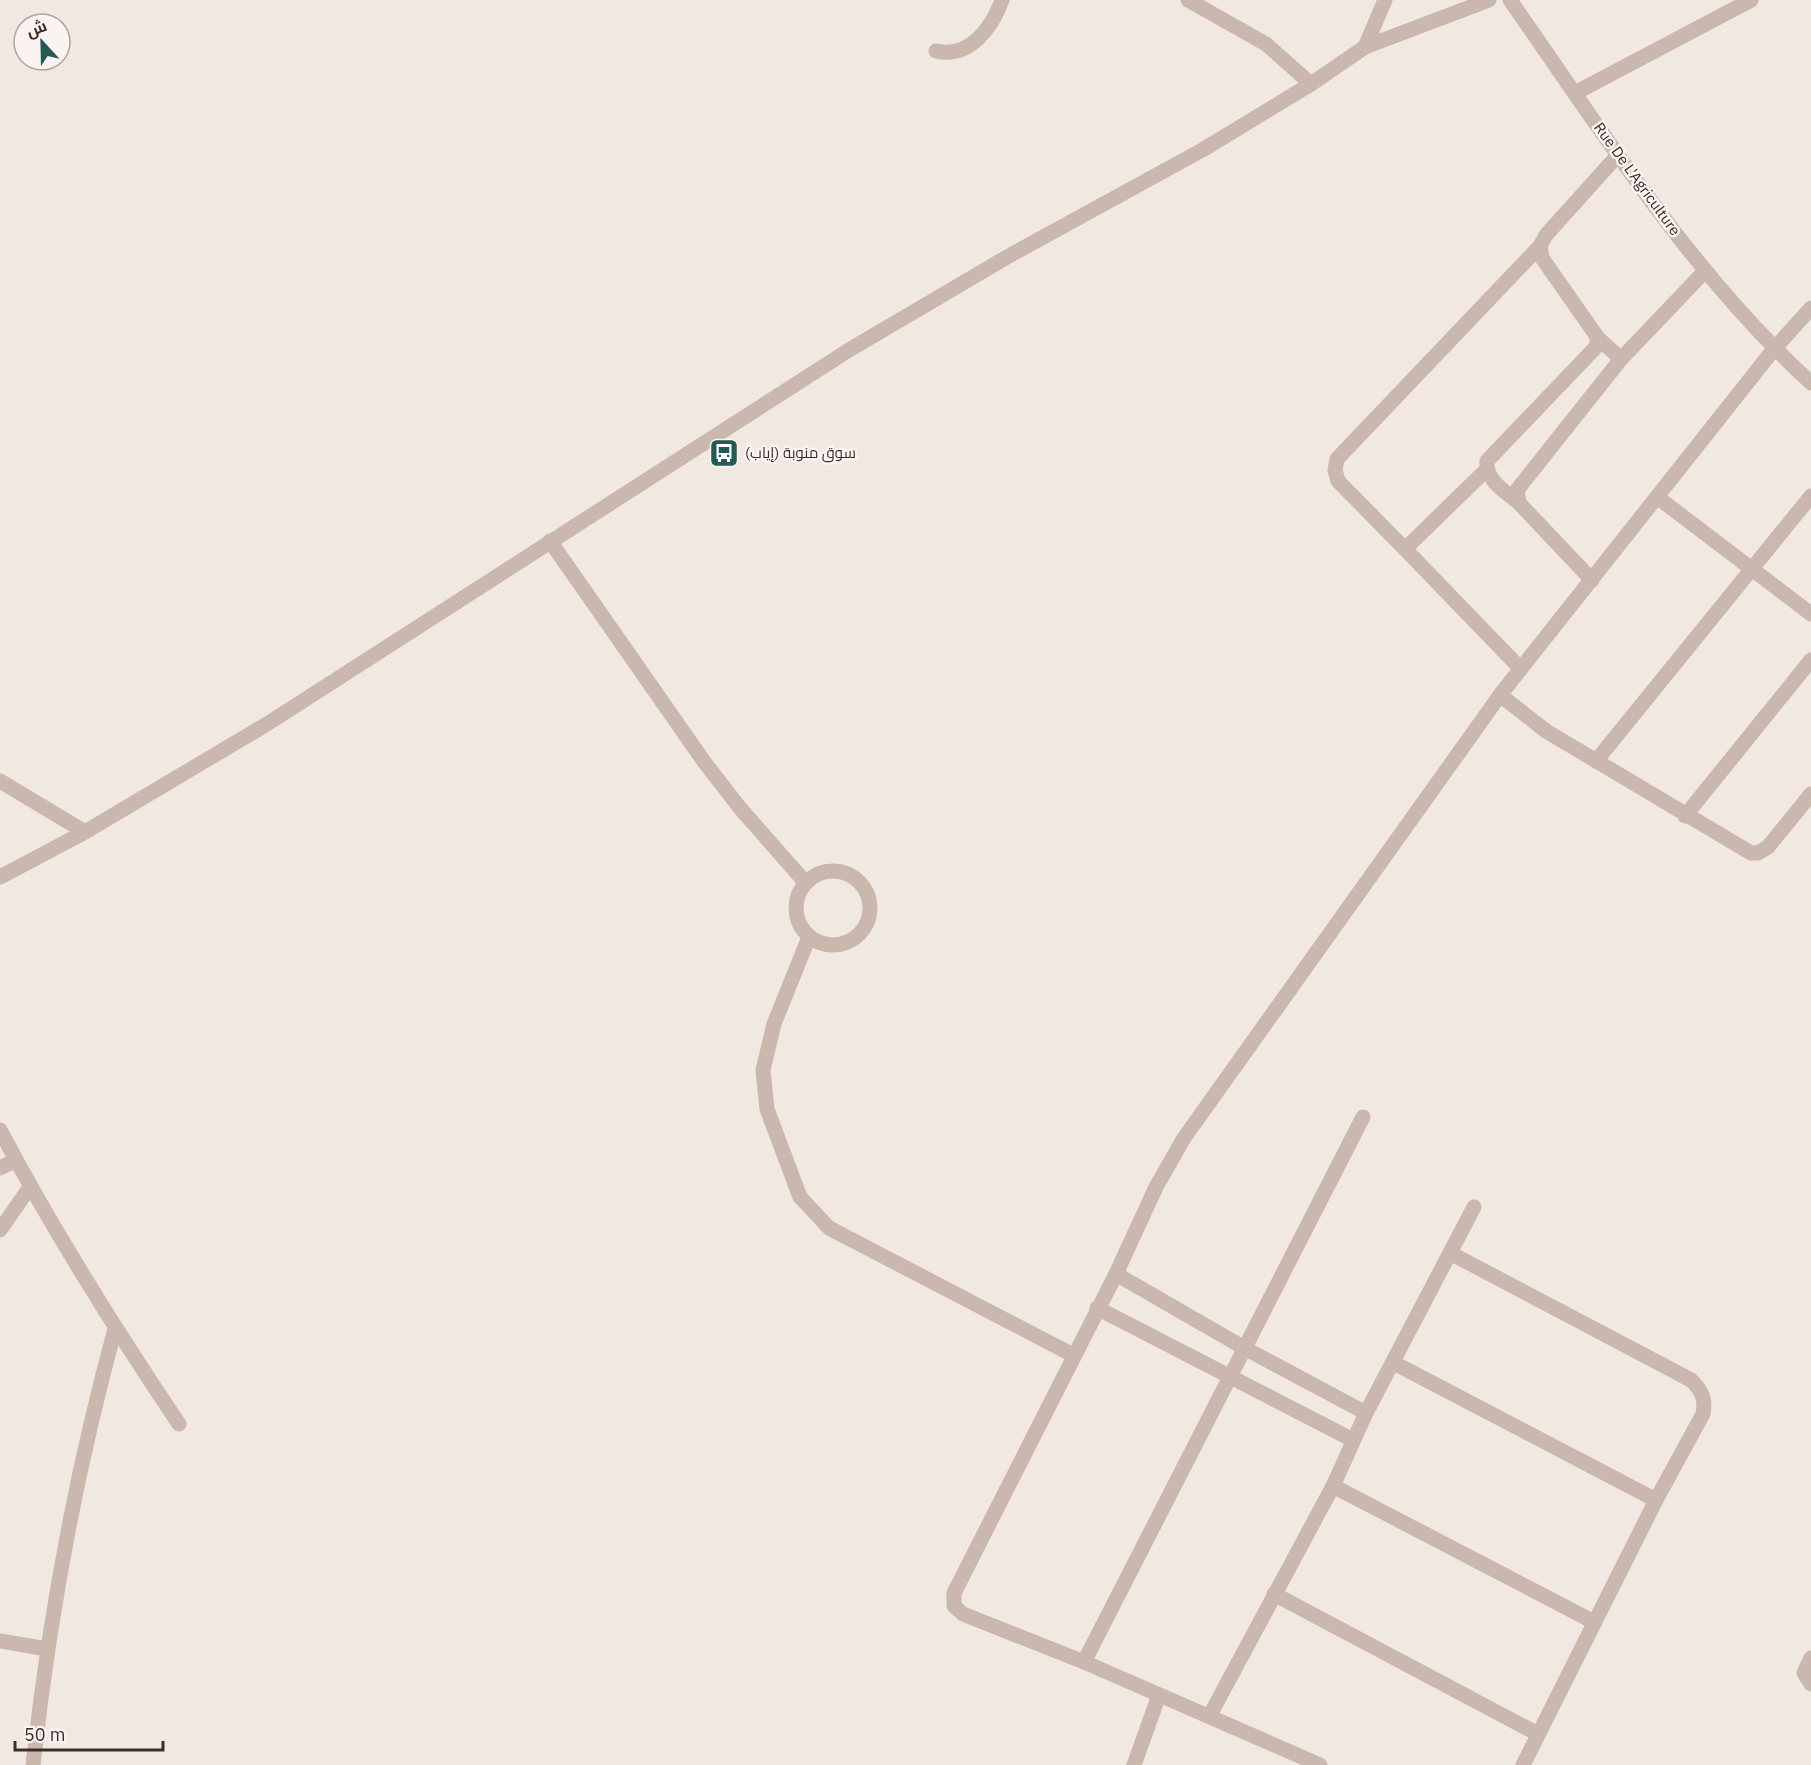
<svg xmlns="http://www.w3.org/2000/svg" width="1811" height="1765" font-family="'IBM Plex Sans',Cairo,sans-serif">
<rect width="100%" height="100%" fill="#f2e8e2"/>
<g fill="none" stroke-linecap="round" stroke-linejoin="round">
<g stroke="#cab7ae" stroke-width="15">
<polyline points="1188,0 1266,44 1311,84"/>
<path d="M1510,0C1603,133 1691,273 1811,383"/>
<polyline points="1365,47 1489,0"/>
<path d="M936,51C969,59 992,28 1002,0"/>
<polyline points="1575,93 1751,0"/>
<polyline points="1598,338 1621,359"/>
<polyline points="1486,470 1405,549 1521,669"/>
<polyline points="1657,497 1811,614"/>
<path d="M1519,503C1506,492 1485,480 1487,461L1596,347L1598,338L1542,258L1540,246L1546,235L1618,155"/>
<polyline points="550,541 705,763 740,808 805,882"/>
<polyline points="1405,549 1338,481 1335,470 1337,459 1540,246"/>
<polyline points="1592,580 1519,503 1517,490 1621,359 1705,271"/>
<polyline points="1500,695 1546,731 1751,853 1758,853 1768,847 1811,794"/>
<polyline points="1596,761 1811,496"/>
<polyline points="0,781 85,832"/>
<polyline points="1685,816 1811,660"/>
<circle cx="833" cy="908" r="37"/>
<polyline points="0,877 85,832 267,724 849,350 1007,257 1204,149 1311,84 1365,47 1385,0"/>
<polyline points="809,937 774,1024 763,1070 767,1109 800,1197 829,1228 1073,1355"/>
<path d="M0,1130C54,1232 115,1329 179,1424"/>
<polyline points="0,1168 16,1160"/>
<polyline points="0,1230 30,1187"/>
<path d="M1450,1253L1691,1380C1702,1391 1706,1399 1703,1414L1656,1500L1523,1765"/>
<polyline points="1116,1274 1246,1349 1366,1413"/>
<polyline points="1097,1308 1353,1440"/>
<polyline points="1394,1363 1656,1500"/>
<polyline points="1333,1486 1594,1622"/>
<polyline points="1274,1594 1538,1734"/>
<polyline points="0,1641 47,1649"/>
<polyline points="1811,1658 1804,1673 1811,1684"/>
<polyline points="1084,1662 1363,1117"/>
<polyline points="1210,1715 1333,1486 1366,1413 1474,1207"/>
<path d="M33,1765C49,1618 76,1472 115,1329"/>
<polyline points="1134,1765 1159,1695"/>
<polyline points="1320,1765 1084,1662 963,1614 954,1606 954,1593 1116,1274 1156,1187 1184,1138 1500,695 1774,349 1811,308"/>
</g>
</g>
<defs>
<g id="bus-square" transform="scale(1.5)"><rect x="-9" y="-9" width="18" height="18" rx="4" fill="#245955" stroke="#faf3ef"/><path d="M-5-6H5V4H4V6H2V4H-2V6H-4V4H-5ZM-3.5-4V0h7V-4ZM-3.5 1.2v1.5H-2V1.2ZM2 1.2v1.5H3.5V1.2Z" fill="#fff"/></g>
</defs>
<g fill-rule="evenodd">
<use href="#bus-square" x="724" y="453"/>
</g>
<g text-anchor="middle" stroke-width="5" stroke-linejoin="round" paint-order="stroke">
<g font-size="15" fill="#392e2c" stroke="#faf3ef">
<text transform="translate(1637 179) rotate(54)" y="5">Rue De L'Agriculture</text>
</g>
<g font-size="15" fill="#392e2c" stroke="#faf3ef" text-anchor="start">
<text x="745" y="458">سوق منوبة (إياب)</text>
</g>
</g>
<g transform="translate(42 42) rotate(338)"><circle r="28" fill="#faf3ef" stroke="#ada4a1" stroke-width="1.5"/>
<path d="M0-4.5L10 22L0 15L-10 22Z" fill="#245955"/>
<text y="-9" font-size="16" font-weight="bold" text-anchor="middle" fill="#392e2c">ش</text>
</g>
<path d="M15 1741v9h148v-9" fill="none" stroke="#392e2c" stroke-width="3"/>
<text x="24" y="1741" font-size="18" fill="#392e2c" stroke="#faf3ef" stroke-width="4.5" paint-order="stroke">50 m</text>
</svg>
